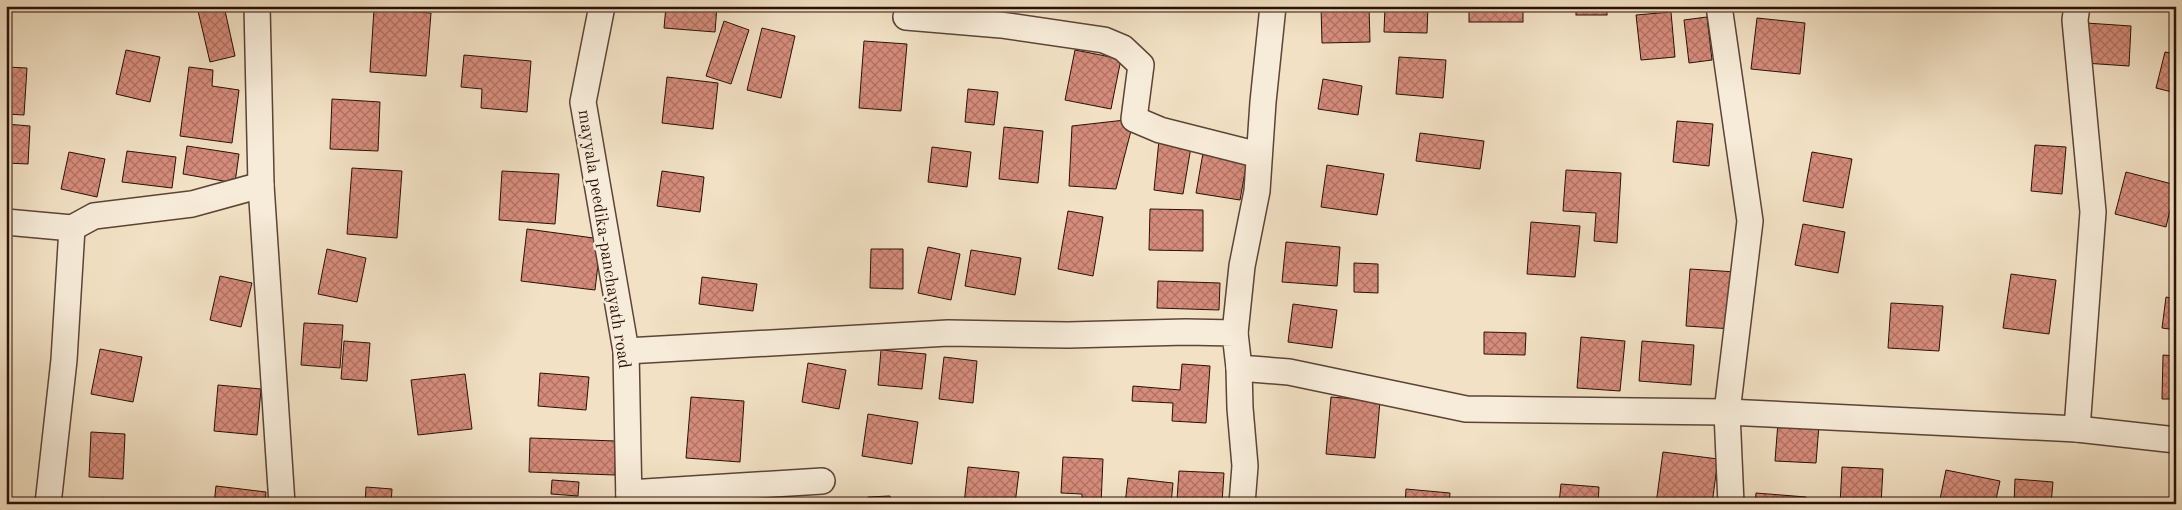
<svg xmlns="http://www.w3.org/2000/svg" width="2182" height="510" font-family="'Old Standard TT',serif">
<defs>
<pattern id="building-cross-hatch" width="8" height="8" patternUnits="userSpaceOnUse" patternTransform="scale(1.25)"><rect width="8" height="8" fill="#d68c7b"/><path d="M0 0l8 8M0 8l8-8" fill="none" stroke="#ae7163"/></pattern>
</defs>
<rect width="100%" height="100%" fill="#f2e1c4"/>
<filter id="stains"><feTurbulence type="fractalNoise" baseFrequency=".004" numOctaves="4"/><feColorMatrix values="0 0 0 0 .2 0 0 0 0 .09 0 0 0 0 .02 0 0 0 .5 -.17"/></filter>
<radialGradient id="worn" r=".72"><stop offset=".6" stop-color="#630" stop-opacity="0"/><stop offset="1" stop-color="#630" stop-opacity=".3"/></radialGradient>
<g fill="url(#building-cross-hatch)" stroke="#2a1007">
<polygon points="219,6 224,6 235,56 210,62 198,11"/>
<polygon points="666,6 717,6 715,32 664,28"/>
<polygon points="745,6 785,6 784,11"/>
<polygon points="1321,6 1369,6 1370,42 1322,43"/>
<polygon points="1385,6 1428,6 1427,33 1384,32"/>
<rect x="1469" y="6" width="54" height="16"/>
<rect x="1576" y="6" width="31" height="9"/>
<polygon points="374,9 431,13 426,76 370,72"/>
<polygon points="1671,12 1675,57 1641,60 1636,15"/>
<polygon points="1707,17 1712,60 1689,63 1684,20"/>
<polygon points="1757,18 1805,23 1800,74 1751,69"/>
<polygon points="724,21 749,30 731,84 706,76"/>
<polygon points="2086,23 2131,26 2129,66 2084,63"/>
<polygon points="762,28 795,36 781,98 747,90"/>
<polygon points="864,41 907,44 901,111 859,108"/>
<polygon points="126,50 160,57 150,102 116,94"/>
<polygon points="1075,50 1121,59 1111,109 1065,100"/>
<polygon points="2165,52 2176,54 2176,93 2156,88"/>
<polygon points="464,55 531,61 527,112 481,108 482,89 461,87"/>
<polygon points="1399,57 1446,60 1443,98 1396,94"/>
<polygon points="6,67 27,68 24,115 6,114"/>
<polygon points="189,67 213,70 212,86 239,90 232,143 180,136"/>
<polygon points="667,77 718,83 713,129 662,123"/>
<polygon points="1323,79 1362,86 1358,115 1318,109"/>
<polygon points="968,89 998,92 994,125 965,122"/>
<polygon points="332,99 380,102 378,151 330,149"/>
<polygon points="1134,119 1116,189 1069,186 1072,126"/>
<polygon points="1677,121 1713,124 1709,166 1673,162"/>
<polygon points="6,124 30,126 28,164 6,163"/>
<polygon points="1004,127 1043,131 1038,183 999,179"/>
<polygon points="1160,130 1191,147 1183,194 1154,190"/>
<polygon points="1420,133 1484,141 1480,169 1416,161"/>
<polygon points="2035,145 2066,147 2062,194 2031,191"/>
<polygon points="187,146 239,154 235,183 183,174"/>
<polygon points="932,147 971,152 967,187 928,182"/>
<polygon points="127,151 176,157 172,188 122,182"/>
<polygon points="69,152 105,159 97,197 61,189"/>
<polygon points="1812,152 1852,159 1843,208 1803,201"/>
<polygon points="1203,153 1247,161 1240,200 1196,193"/>
<polygon points="1327,165 1384,174 1377,215 1321,207"/>
<polygon points="352,168 402,171 397,238 347,234"/>
<polygon points="1566,170 1621,173 1617,243 1594,241 1596,213 1563,211"/>
<polygon points="502,171 559,174 555,224 499,220"/>
<polygon points="662,171 704,177 700,212 657,206"/>
<polygon points="2126,172 2176,185 2166,227 2115,214"/>
<polygon points="1150,209 1203,210 1203,251 1149,250"/>
<polygon points="1068,211 1103,217 1093,276 1058,269"/>
<polygon points="1531,222 1580,226 1575,277 1527,274"/>
<polygon points="1803,224 1845,232 1838,273 1795,265"/>
<polygon points="527,229 601,239 595,290 521,281"/>
<polygon points="1286,242 1340,247 1337,286 1282,282"/>
<polygon points="928,247 960,254 951,300 918,293"/>
<polygon points="327,249 366,258 357,302 318,294"/>
<polygon points="871,249 903,249 903,289 870,288"/>
<polygon points="971,250 1021,258 1015,295 965,286"/>
<polygon points="1354,263 1378,264 1378,293 1354,292"/>
<polygon points="1690,269 1736,272 1732,329 1686,326"/>
<polygon points="2011,274 2056,280 2049,334 2003,328"/>
<polygon points="220,276 252,283 241,327 210,320"/>
<polygon points="702,277 757,284 753,311 699,304"/>
<polygon points="1158,281 1220,283 1219,310 1157,308"/>
<polygon points="2166,297 2176,299 2176,330 2162,328"/>
<polygon points="1891,303 1943,306 1939,351 1888,348"/>
<polygon points="1293,304 1337,310 1332,348 1288,342"/>
<polygon points="304,323 343,325 340,368 301,365"/>
<polygon points="1484,332 1526,333 1525,355 1484,354"/>
<polygon points="1581,337 1625,341 1620,391 1577,388"/>
<polygon points="344,341 370,343 367,381 341,379"/>
<polygon points="1642,341 1694,345 1691,385 1639,381"/>
<polygon points="100,349 142,357 133,402 91,394"/>
<polygon points="881,350 926,354 922,389 878,385"/>
<polygon points="2163,355 2176,356 2176,399 2162,399"/>
<polygon points="944,357 977,361 973,403 939,399"/>
<polygon points="808,363 846,370 839,409 802,402"/>
<polygon points="1182,364 1210,366 1206,423 1172,421 1173,403 1132,401 1133,386 1180,390"/>
<polygon points="540,373 589,377 586,410 538,406"/>
<polygon points="465,374 472,429 418,435 411,380"/>
<polygon points="218,385 261,389 257,435 214,431"/>
<polygon points="691,397 744,401 740,462 686,458"/>
<polygon points="1331,397 1380,401 1375,458 1326,454"/>
<polygon points="868,414 918,422 912,464 862,456"/>
<polygon points="1778,422 1819,425 1816,463 1775,461"/>
<polygon points="91,432 125,434 123,479 89,477"/>
<polygon points="530,438 616,441 615,475 529,472"/>
<polygon points="1663,452 1718,459 1712,504 1656,504"/>
<polygon points="1063,457 1103,459 1101,504 1082,504 1082,494 1061,493"/>
<polygon points="968,467 1019,472 1015,504 964,504"/>
<polygon points="1842,467 1883,469 1881,504 1840,504"/>
<polygon points="1946,470 2000,481 1995,504 1939,504"/>
<polygon points="1179,471 1224,473 1222,503 1177,500"/>
<polygon points="1128,478 1173,483 1171,504 1125,504"/>
<polygon points="2015,479 2053,482 2051,504 2014,504"/>
<polygon points="552,480 579,482 578,496 551,494"/>
<polygon points="1561,484 1599,487 1598,504 1559,504"/>
<polygon points="216,486 266,492 265,504 214,504"/>
<polygon points="366,487 392,489 391,504 365,504"/>
<polygon points="1406,489 1450,493 1449,504 1405,504"/>
<polygon points="1756,493 1806,497 1805,504 1755,504"/>
<polygon points="890,496 891,504 868,504 868,497"/>
<polygon points="102,498 131,504 101,504"/>
<polygon points="157,499 196,504 156,504"/>
</g>
<g fill="none" stroke-linecap="round" stroke-linejoin="round">
<g stroke="#5c4436" stroke-width="28">
<g id="minor">
<polyline points="257,6 261,185 282,504"/>
<polyline points="602,6 583,102 626,351 629,504"/>
<polyline points="1719,6 1750,221 1727,412 1731,504"/>
<polyline points="2077,6 2075,20 2093,212 2077,429"/>
<polyline points="906,17 1001,25 1104,40 1123,48 1141,65 1134,119 1160,130 1259,155"/>
<polyline points="6,222 72,228 94,216 192,204 261,185"/>
<polyline points="1235,333 1242,266 1257,191 1263,102 1273,6"/>
<polyline points="626,351 948,333 1068,335 1186,332 1235,333 1239,368 1289,372 1466,409 1727,412 2077,429 2176,440"/>
<polyline points="1239,368 1240,408 1245,466 1242,504"/>
<polyline points="629,493 822,481"/>
<polyline points="48,504 64,360 72,228"/>
</g>
</g>
<use href="#minor" stroke="#f7ecd9" stroke-width="25"/>
</g>
<g text-anchor="middle" stroke-width="5" stroke-linejoin="round" paint-order="stroke">
<g font-size="18" fill="#2a1007" stroke="#f7ecd9">
<text transform="translate(605 239) rotate(81)" y="6">mayyala peedika-panchayath road</text>
</g>
</g>
<rect width="2182" height="510" fill="none" stroke="#f2e1c4" stroke-width="25"/>
<rect x="8" y="8" width="2167" height="495" fill="none" stroke="#2a1007" stroke-width="2.5"/>
<rect x="12" y="12" width="2157" height="485" fill="none" stroke="#2a1007"/>
<rect width="100%" height="100%" filter="url(#stains)"/>
<rect width="100%" height="100%" fill="url(#worn)"/>
</svg>
